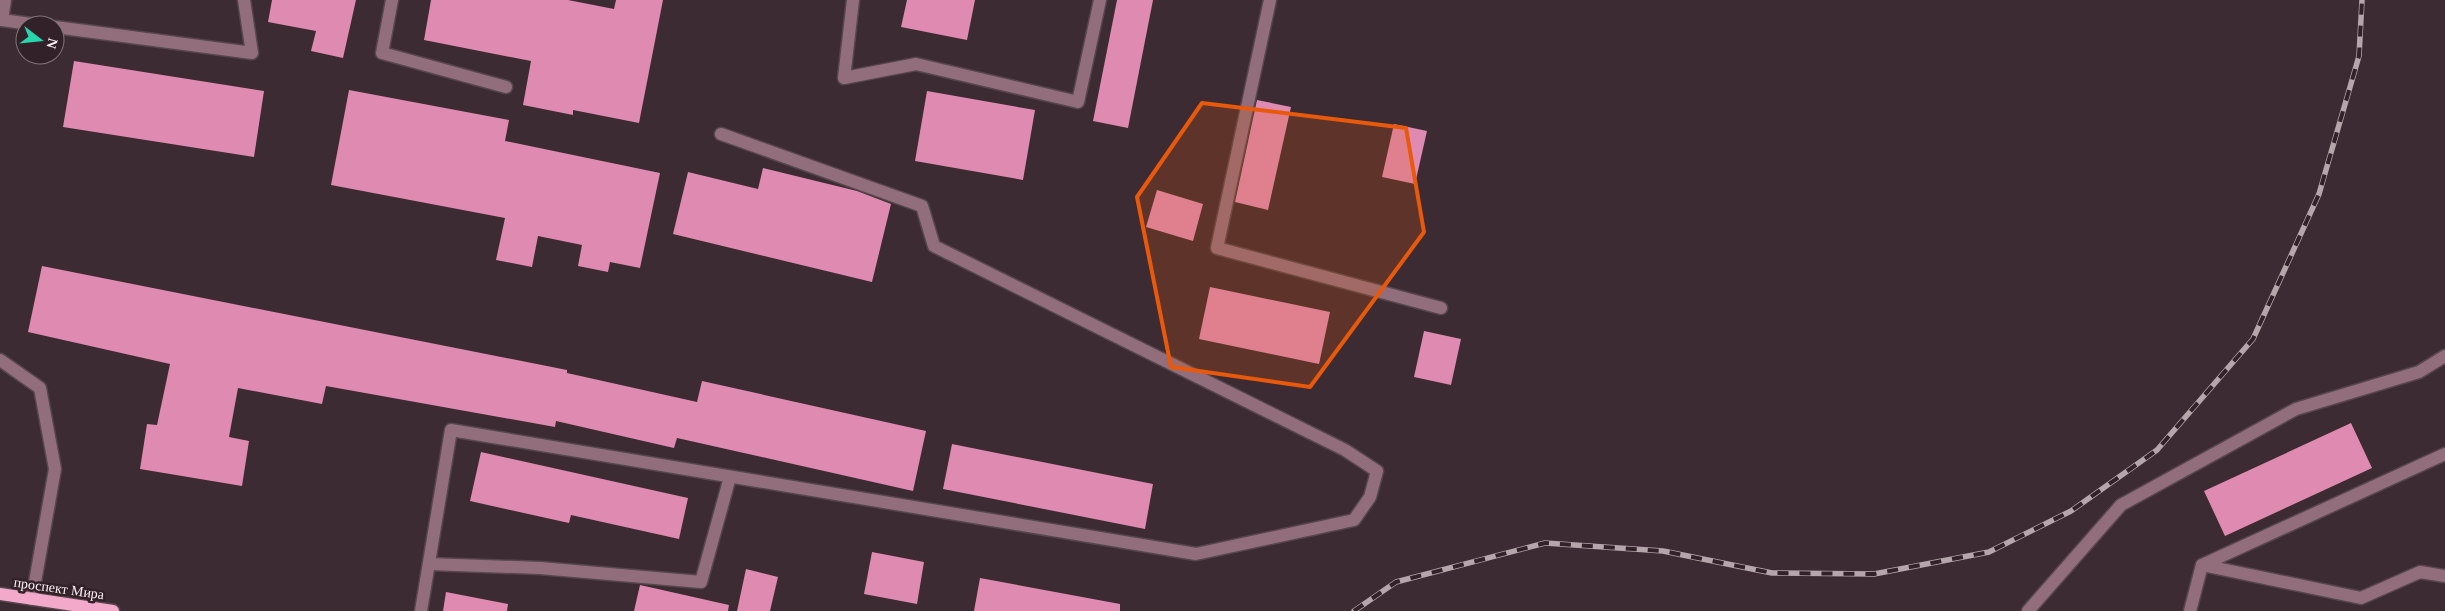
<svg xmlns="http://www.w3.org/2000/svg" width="2445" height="611" font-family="Georgia,serif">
<rect width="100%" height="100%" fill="#3c2b32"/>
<g fill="#df8ab0">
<polygon points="272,0 356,0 343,58 311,51 316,31 268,22"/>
<polygon points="431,0 568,0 614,9 616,0 663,0 639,123 573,110 573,115 523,105 531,61 424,40"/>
<polygon points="907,0 975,0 967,40 901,27"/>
<polygon points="1117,0 1153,0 1128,128 1093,121"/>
<polygon points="74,61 264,91 254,157 63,127"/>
<polygon points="349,90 509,120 505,141 660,173 640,268 610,262 608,272 578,266 582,245 538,236 532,267 496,260 505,218 331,185"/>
<polygon points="927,91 1035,110 1023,180 915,161"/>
<polygon points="1257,100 1291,107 1268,210 1235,202"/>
<polygon points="1394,124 1427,131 1415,184 1382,177"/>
<polygon points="763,168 857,191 891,204 872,282 673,234 688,172 758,189"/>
<polygon points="1157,190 1203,204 1193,241 1146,227"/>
<polygon points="42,266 567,370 567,373 697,402 702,381 926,431 913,491 677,438 674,448 556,421 555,427 326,386 322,404 238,388 229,437 249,441 242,486 140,469 147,424 157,425 170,364 28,332"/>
<polygon points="1210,287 1330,312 1319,364 1199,339"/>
<polygon points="1424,331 1461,339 1451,385 1414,377"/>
<polygon points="2351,423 2372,468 2225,536 2204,491"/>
<polygon points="952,444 1153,484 1145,529 943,489"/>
<polygon points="481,452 688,498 679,539 571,515 569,523 470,501"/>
<polygon points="872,552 924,562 917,604 864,594"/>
<polygon points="746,569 778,577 770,611 737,611"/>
<polygon points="980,578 1120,604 1120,611 974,611"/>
<polygon points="640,585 729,605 728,611 634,611"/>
<polygon points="446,592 508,604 507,611 443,611"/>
</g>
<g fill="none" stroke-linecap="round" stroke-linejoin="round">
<g stroke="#57474d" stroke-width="15">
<g id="minor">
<polyline points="5,0 2,20 38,25"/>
<polyline points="392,0 382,53 506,87"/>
<polyline points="853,0 844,78 916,64 1078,102 1100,0"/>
<polyline points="1270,0 1217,248 1441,308"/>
<polyline points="55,27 252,53 244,0"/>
<polyline points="0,360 40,388 55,469 32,599"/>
<polyline points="429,564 540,568 701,582 730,477"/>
<polyline points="2202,565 2445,454"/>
<polyline points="421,611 451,430 1196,554 1354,520 1370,497 1377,471 1345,450 934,246 922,206 721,134"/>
<polyline points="2028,611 2121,505 2296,409 2419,372 2445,356"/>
<polyline points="2190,611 2202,565 2361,598 2420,572 2445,576"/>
</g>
</g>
<g stroke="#57474d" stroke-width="15">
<polyline id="major" points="0,594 113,611"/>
</g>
<use href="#minor" stroke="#926e7d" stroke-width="12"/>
<use href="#major" stroke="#f3a9c9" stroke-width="12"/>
<g stroke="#b4a6ab" stroke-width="5.5">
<polyline id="rail" points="1354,611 1396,582 1545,543 1663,551 1772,573 1874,574 1989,552 2071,511 2157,450 2253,339 2319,194 2359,56 2362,0"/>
</g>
<use href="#rail" stroke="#322128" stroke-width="4" stroke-dasharray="11" stroke-linecap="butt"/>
</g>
<path fill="#e8590c" fill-opacity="0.2" stroke="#e8590c" stroke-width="4" stroke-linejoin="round" d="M1202,103L1406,128L1424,232L1310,387L1171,367L1137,197Z"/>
<g text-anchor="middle" stroke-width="5" stroke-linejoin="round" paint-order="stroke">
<g font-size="14" fill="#fbf0f4" stroke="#322128">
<text transform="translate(59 588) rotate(8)" y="5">проспект Мира</text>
</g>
</g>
<g transform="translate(40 40) rotate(106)"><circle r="24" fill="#322128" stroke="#82747a"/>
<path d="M0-4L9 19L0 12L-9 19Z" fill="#29d5ad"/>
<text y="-8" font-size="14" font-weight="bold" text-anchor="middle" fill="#fbf0f4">N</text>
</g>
</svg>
